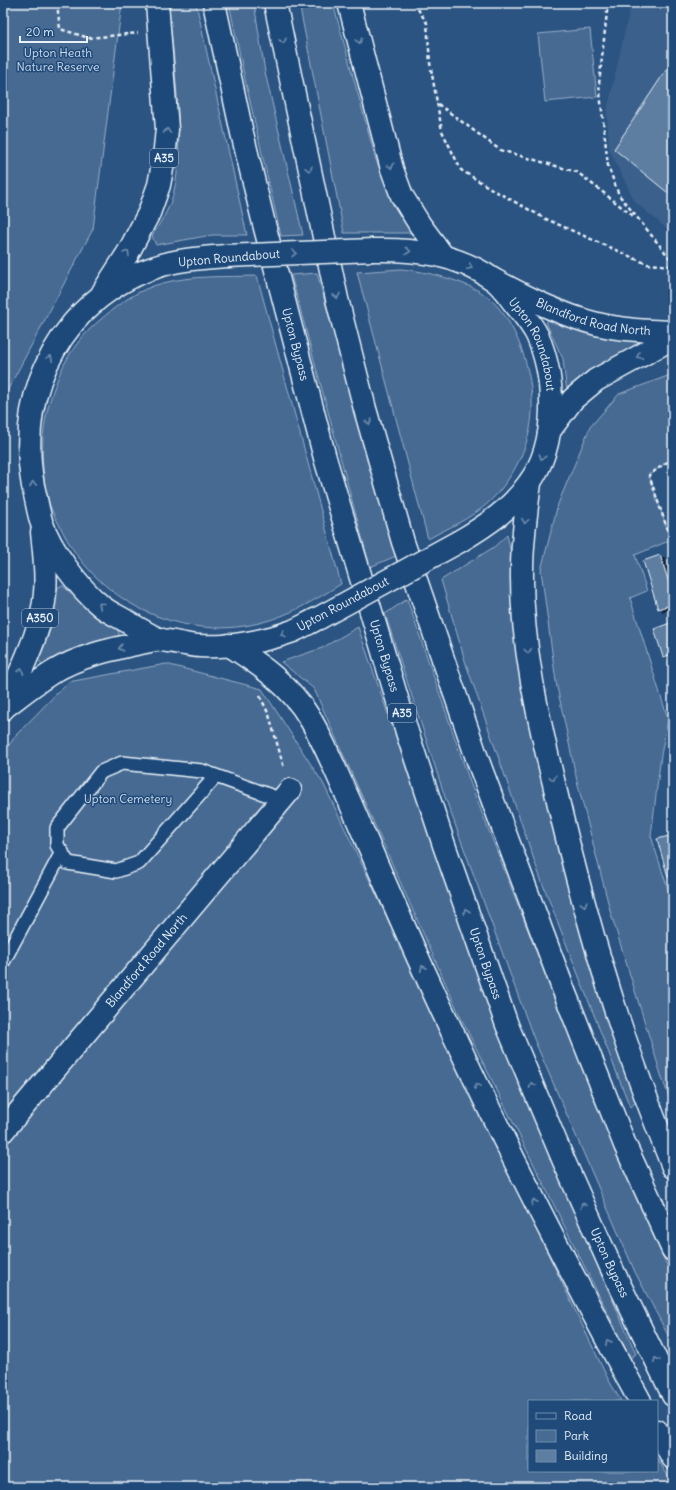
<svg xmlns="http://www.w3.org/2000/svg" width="676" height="1490" font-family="Delius,sans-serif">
<defs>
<filter id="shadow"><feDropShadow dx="4.5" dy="2.5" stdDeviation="0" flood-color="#0009"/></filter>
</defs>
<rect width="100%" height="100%" fill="#2b5482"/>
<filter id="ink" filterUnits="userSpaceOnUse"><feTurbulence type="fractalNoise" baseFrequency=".025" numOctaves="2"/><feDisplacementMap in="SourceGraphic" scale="8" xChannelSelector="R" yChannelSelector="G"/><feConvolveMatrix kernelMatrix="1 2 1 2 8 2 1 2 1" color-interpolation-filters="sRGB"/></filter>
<g filter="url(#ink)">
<polygon fill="#3a608b" points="631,3 673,3 673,234 635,202 609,149 607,111"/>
<g fill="#476b93" stroke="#98aec6">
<polygon points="3,3 122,3 93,229 3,399"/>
<path d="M168,3H196L247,235H212L156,245L152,236C160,223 169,210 173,195C180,168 179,138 178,110C176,74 172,39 168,3Z"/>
<polygon points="229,3 254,3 265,72 303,235 281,236 246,84"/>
<polygon points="299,3 333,3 376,160 401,214 415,233 344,233"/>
<polygon points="590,29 597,97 545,102 538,34"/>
<path d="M401,269C425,271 466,281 485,295C517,318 534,375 532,412C531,435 522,459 509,478C502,489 490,503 478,511C463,522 444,530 428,539L357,272Z"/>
<polygon points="317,273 396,556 370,567 291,275"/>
<path d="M257,276L341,584C315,600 289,616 259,623C179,643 94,600 60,526C56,519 53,513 50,506C39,469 40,428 53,391C63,362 76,340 100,320C118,304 139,289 163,283C193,275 226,277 257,276Z"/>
<polygon points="551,315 645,338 567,393 563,359 546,323"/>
<polygon points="673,374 673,458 649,475 671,540 635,555 647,591 630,598 668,719 661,755 651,836 673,905 673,951 670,953 673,961 673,1107 663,1081 611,914 577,781 556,682 541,570 558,504 590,427 619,394"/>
<polygon points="507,535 510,548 513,580 640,1099 630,1107 540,877 466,664 441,580 494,547"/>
<path d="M60,586H63L93,613L117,629L119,633V637L45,667L38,660C47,643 52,625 55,606C56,600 54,590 60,586Z"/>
<polygon points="407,599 471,785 597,1106 673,1279 673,1345 635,1272 534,1039 445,797 385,614"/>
<polygon points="358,627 463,932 547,1149 636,1354 630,1358 461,1018 314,689 281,662 322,648"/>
<polygon points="166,664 262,689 323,783 608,1379 621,1401 529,1401 529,1471 657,1471 657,1458 673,1484 673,1487 3,1487 3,754 16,735 68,682"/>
</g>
<g fill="#5d7da1" stroke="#e8f1f8" filter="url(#shadow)">
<polygon points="668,67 673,70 673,197 614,149"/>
<polygon points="660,555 673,595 673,604 658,609 643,561"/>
<polygon points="673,622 673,634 670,623"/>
<polygon points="670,623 673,634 673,654 663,657 654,629"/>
<polygon points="673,835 673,875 668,877 657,839"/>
</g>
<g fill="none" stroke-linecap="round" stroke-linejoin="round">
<g stroke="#e8f1f8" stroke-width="16">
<g id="service">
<polyline points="216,776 139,863 116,871 68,863 57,845 57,828 101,772 122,763 202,771 282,800"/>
<polyline points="3,962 62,852"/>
</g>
</g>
<g stroke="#e8f1f8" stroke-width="25">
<g id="minor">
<path id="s1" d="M3,1131L290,790"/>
</g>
</g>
<g stroke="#e8f1f8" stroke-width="25">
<g id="secondary">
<path id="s2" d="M496,281C528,298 561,315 597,324C622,330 647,331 673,332"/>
<polyline points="550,430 573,399 596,380 673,338"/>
</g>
</g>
<g stroke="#e8f1f8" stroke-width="25">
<g id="trunk">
<path id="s3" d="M214,3L242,133L264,224L325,458L408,735L444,845L507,1025L563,1159L611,1267L673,1395"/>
<polyline points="275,3 337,299 365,409 403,542 478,761 564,991 625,1145 673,1250"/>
<polyline points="349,3 392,169 402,196 420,225 443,256"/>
<path id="s4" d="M373,250C417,249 457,254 494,280C502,286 508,295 514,303C522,313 531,323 537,335C556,378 558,444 529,483C511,509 487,525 460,541"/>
<path d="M227,256C204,258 179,259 156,267C124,277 94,298 73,323C34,371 22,425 33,486C36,498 38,510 41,521C50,549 79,588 101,606C108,612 118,616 126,621C136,627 147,634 158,639C164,641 172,641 179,643C186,644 193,646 200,646C228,648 266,641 293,631C302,627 310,622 319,618"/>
<polyline points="103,292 128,253 149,213 159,185 164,158 167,129 157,3"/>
<path d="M530,483C526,512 522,541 522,571C521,644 538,717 555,788C573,866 594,944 619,1021C635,1070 654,1119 673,1167"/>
<path d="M229,645C259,664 290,685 309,717C325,743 336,772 349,800C372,853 395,907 419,960C487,1110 561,1256 640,1401"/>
<path d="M6,706C22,694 37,682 53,672C84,653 124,647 159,639"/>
<path d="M3,709C8,702 11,692 15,684C27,657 43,623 45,593C47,573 44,552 42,532"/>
<polyline points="657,1431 673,1458"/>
</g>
</g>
<g stroke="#e8f1f8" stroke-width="2.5" stroke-dasharray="4 3" stroke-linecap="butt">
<polyline points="57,3 60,29 89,38 138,33"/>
<polyline points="414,3 427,23 430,63 442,131 461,170 495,191 546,219 647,264 673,266"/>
<polyline points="608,3 599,84 608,166 619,195 673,262"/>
<polyline points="438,104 500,150 577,172 633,216"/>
<polyline points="673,458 649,475 671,540 673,555"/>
<polyline points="260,696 269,715 284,768"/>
</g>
<use href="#service" stroke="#1f4a7a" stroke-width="13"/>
<use href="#minor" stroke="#1f4a7a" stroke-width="22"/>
<use href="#secondary" stroke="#1f4a7a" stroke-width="22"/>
<use href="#trunk" stroke="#1f4a7a" stroke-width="22"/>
<g stroke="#e8f1f8" stroke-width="25" stroke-linecap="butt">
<g id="trunk-bridge">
<polyline points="227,256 373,250"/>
<polyline points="319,618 460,541"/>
</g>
</g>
<use href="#trunk-bridge" stroke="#1f4a7a" stroke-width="22"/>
</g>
<defs><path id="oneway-chevron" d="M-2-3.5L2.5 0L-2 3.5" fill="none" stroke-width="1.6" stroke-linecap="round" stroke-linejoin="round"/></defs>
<g stroke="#6f8dac">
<use href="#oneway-chevron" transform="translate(283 41) rotate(78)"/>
<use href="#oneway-chevron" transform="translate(359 41) rotate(75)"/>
<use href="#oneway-chevron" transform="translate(167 131) rotate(-88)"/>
<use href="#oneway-chevron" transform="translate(391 166) rotate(74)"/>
<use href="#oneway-chevron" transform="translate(309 169) rotate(78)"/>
<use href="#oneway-chevron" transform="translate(408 251) rotate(5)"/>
<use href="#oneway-chevron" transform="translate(127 253) rotate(-59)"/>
<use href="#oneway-chevron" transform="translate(294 253) rotate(-2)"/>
<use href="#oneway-chevron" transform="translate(470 267) rotate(26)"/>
<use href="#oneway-chevron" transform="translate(337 296) rotate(77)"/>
<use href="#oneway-chevron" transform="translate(639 356) rotate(152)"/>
<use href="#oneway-chevron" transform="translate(50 358) rotate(-64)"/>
<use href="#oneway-chevron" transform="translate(369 422) rotate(74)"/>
<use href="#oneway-chevron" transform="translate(542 457) rotate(109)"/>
<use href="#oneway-chevron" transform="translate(33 484) rotate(-101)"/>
<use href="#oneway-chevron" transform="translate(525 521) rotate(98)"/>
<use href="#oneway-chevron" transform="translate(101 605) rotate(-141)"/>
<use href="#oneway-chevron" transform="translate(283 634) rotate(161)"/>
<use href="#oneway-chevron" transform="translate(121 648) rotate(166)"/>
<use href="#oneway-chevron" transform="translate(528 651) rotate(83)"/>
<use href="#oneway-chevron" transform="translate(21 671) rotate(-67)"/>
<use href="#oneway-chevron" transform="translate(553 778) rotate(77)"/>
<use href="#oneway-chevron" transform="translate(584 904) rotate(75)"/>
<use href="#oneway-chevron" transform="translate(466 911) rotate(-109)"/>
<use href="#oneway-chevron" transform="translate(423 968) rotate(-115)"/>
<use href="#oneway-chevron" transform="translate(532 1085) rotate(-112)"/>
<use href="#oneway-chevron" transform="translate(477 1086) rotate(-115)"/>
<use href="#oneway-chevron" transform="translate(534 1202) rotate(-116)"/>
<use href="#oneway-chevron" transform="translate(583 1205) rotate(-114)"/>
<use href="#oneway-chevron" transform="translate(608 1342) rotate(-119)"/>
<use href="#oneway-chevron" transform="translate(656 1360) rotate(-116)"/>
</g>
</g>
<g text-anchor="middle" stroke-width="3" stroke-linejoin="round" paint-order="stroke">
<g fill="#1f4a7a" stroke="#acbfd2" stroke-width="1">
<rect x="150" y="149" width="28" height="18" rx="3"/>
<rect x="22" y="609" width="36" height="18" rx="3"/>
<rect x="388" y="704" width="28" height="18" rx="3"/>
</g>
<g font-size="11" font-weight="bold" fill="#e8f1f8">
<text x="164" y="162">A35</text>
<text x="40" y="622">A350</text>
<text x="402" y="717">A35</text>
</g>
<g font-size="12" fill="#d0dde9" stroke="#1f4a7a">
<text x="58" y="57">Upton Heath<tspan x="58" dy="14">Nature Reserve</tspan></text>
<text x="128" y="803">Upton Cemetery</text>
</g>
<g font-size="12" fill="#e8f1f8" stroke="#1f4a7a">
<text transform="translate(229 258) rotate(-5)" y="4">Upton Roundabout</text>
<text dy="4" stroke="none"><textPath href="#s2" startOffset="105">Blandford Road North</textPath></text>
<text dy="4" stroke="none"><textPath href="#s3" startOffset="351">Upton Bypass</textPath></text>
<text dy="4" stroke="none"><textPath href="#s4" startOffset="204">Upton Roundabout</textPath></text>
<text transform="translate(343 604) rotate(-28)" y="4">Upton Roundabout</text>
<text dy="4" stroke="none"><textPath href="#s3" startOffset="675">Upton Bypass</textPath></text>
<text dy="4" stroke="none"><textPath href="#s1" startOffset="223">Blandford Road North</textPath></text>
<text dy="4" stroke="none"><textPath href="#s3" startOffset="999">Upton Bypass</textPath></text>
<text dy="4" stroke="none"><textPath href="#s3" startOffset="1323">Upton Bypass</textPath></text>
</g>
</g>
<rect width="676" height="1490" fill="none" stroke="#1f4a7a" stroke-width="16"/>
<rect x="8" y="8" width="660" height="1474" fill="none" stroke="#e8f1f8" stroke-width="1.5" filter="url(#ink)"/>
<rect x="528" y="1400" width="130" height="72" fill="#1f4a7a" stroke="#6f8dac"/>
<rect x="536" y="1413" width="20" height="6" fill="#1f4a7a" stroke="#6f8dac"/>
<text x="564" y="1420" font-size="12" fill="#e8f1f8">Road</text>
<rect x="536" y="1430" width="20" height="12" fill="#476b93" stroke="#6f8dac"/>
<text x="564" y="1440" font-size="12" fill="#e8f1f8">Park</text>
<rect x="536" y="1450" width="20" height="12" fill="#5d7da1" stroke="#6f8dac"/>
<text x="564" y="1460" font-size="12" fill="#e8f1f8">Building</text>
<path d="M20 36v6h67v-6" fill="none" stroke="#e8f1f8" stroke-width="2"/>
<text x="26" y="36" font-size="12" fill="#e8f1f8" stroke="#1f4a7a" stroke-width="3" paint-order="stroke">20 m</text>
</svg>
